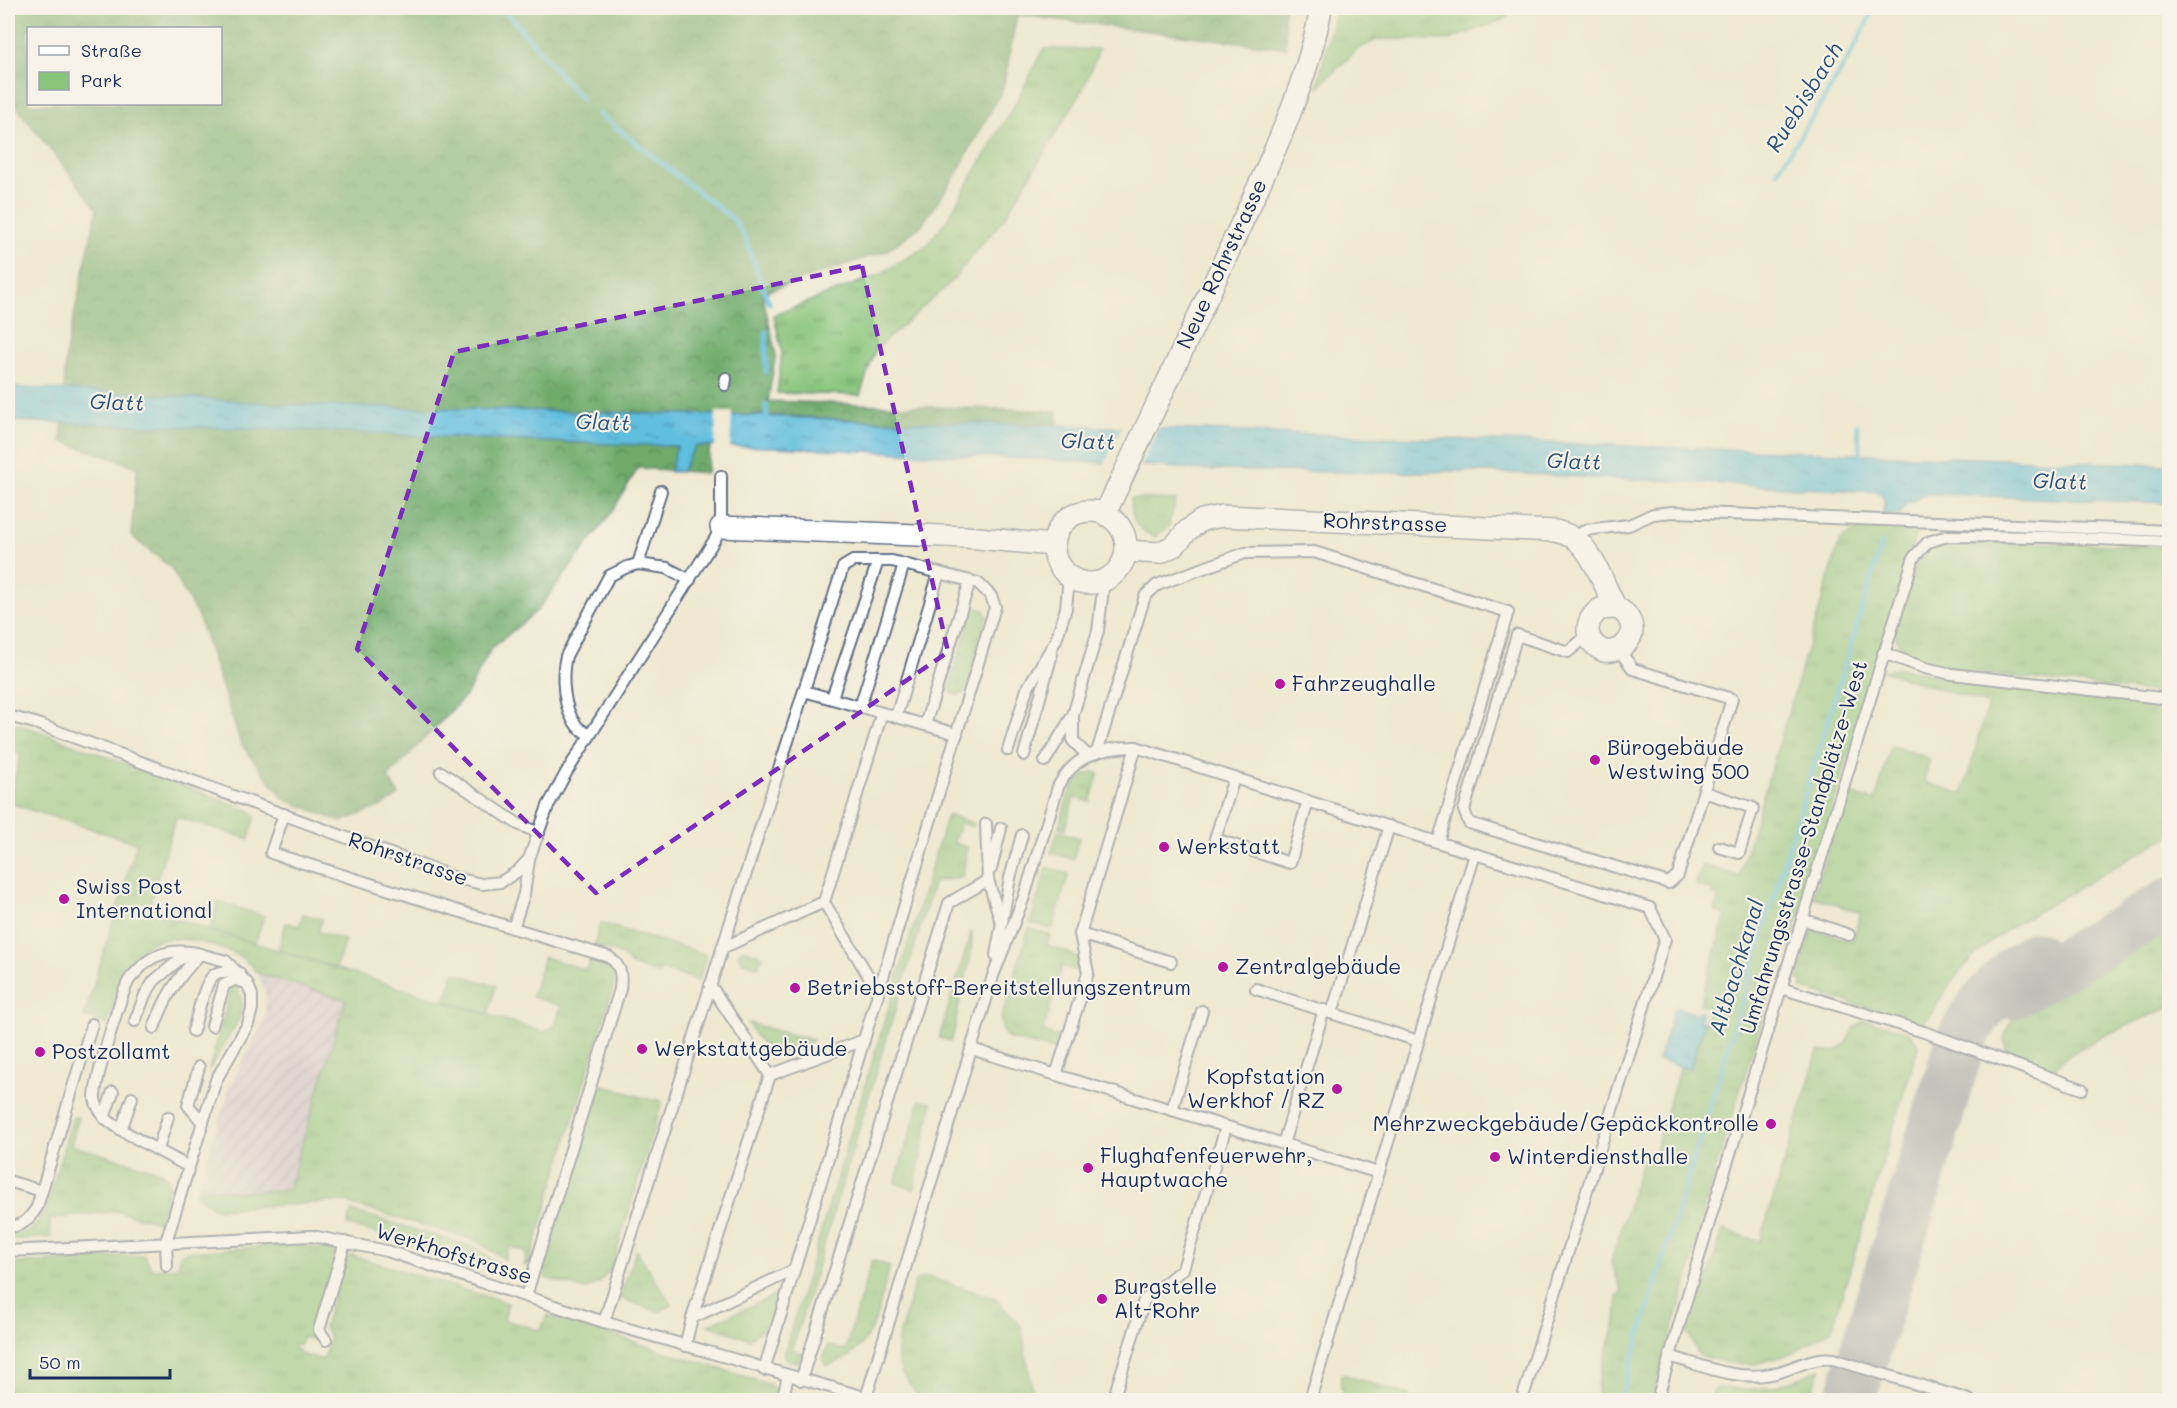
<svg xmlns="http://www.w3.org/2000/svg" width="2177" height="1408" font-family="Mali,sans-serif">
<defs>
<pattern id="industrial-furrows" width="10" height="10" patternUnits="userSpaceOnUse" patternTransform="scale(1.5)"><rect width="10" height="10" fill="#cfbdcf"/><path d="M-1 1l2-2M0 10L10 0M9 11l2-2" fill="none" stroke="#a79aab"/></pattern>
<pattern id="grass-tufts" width="24" height="20" patternUnits="userSpaceOnUse" patternTransform="scale(1.5)"><rect width="24" height="20" fill="#88c47a"/><path d="M3 7l-1-3M5 7V3M7 7l1-3M15 17l-1-3M17 17v-4M19 17l1-3" fill="none" stroke="#6ea067"/></pattern>
<pattern id="forest-crowns" width="20" height="18" patternUnits="userSpaceOnUse" patternTransform="scale(1.5)"><rect width="20" height="18" fill="#6eaa6a"/><path d="M2 6a3 3 0 1 1 6 0M12 15a3 3 0 1 1 6 0" fill="none" stroke="#5a8b5a"/></pattern>
<pattern id="water-ripples" width="26" height="14" patternUnits="userSpaceOnUse" patternTransform="scale(1.5)"><rect width="26" height="14" fill="#61bedf"/><path d="M2 4q2-2 4 0t4 0M15 11q2-2 4 0t4 0" fill="none" stroke="#4f9bb8"/></pattern>
</defs>
<rect width="100%" height="100%" fill="#f7f3e8"/>
<filter id="ink" filterUnits="userSpaceOnUse"><feTurbulence type="fractalNoise" baseFrequency=".0167" numOctaves="2"/><feDisplacementMap in="SourceGraphic" scale="12" xChannelSelector="R" yChannelSelector="G"/><feConvolveMatrix kernelMatrix="1 2 1 2 8 2 1 2 1" color-interpolation-filters="sRGB"/></filter>
<filter id="wash" filterUnits="userSpaceOnUse"><feTurbulence type="fractalNoise" baseFrequency=".008" numOctaves="4" result="noise"/><feDisplacementMap in="SourceGraphic" scale="24" xChannelSelector="R" yChannelSelector="G"/><feGaussianBlur stdDeviation="1.35" result="paint"/><feColorMatrix in="noise" values="0 0 0 0 0 0 0 0 0 0 0 0 0 0 0 0 0 1.4 0 .05"/><feComposite in="paint" operator="in"/></filter>
<g filter="url(#wash)">
<rect width="100%" height="100%" fill="#efe9d1"/>
<polygon fill="url(#industrial-furrows)" points="257,973 346,1000 288,1190 234,1192 199,1185 230,1085 265,1020 266,995"/>
<g fill="url(#grass-tufts)" stroke="#527a6c" stroke-width="1.5">
<polygon points="1336,8 1515,8 1504,19 1449,40 1380,39 1359,48 1317,88"/>
<polygon points="1043,49 1099,49 1083,89 1005,217 950,283 875,350 860,395 777,393 782,352 774,315 881,274 926,246 946,221 1018,99"/>
<path d="M1131,498L1176,500L1168,527L1155,537C1135,528 1131,520 1131,498Z"/>
<polygon points="1862,525 1918,527 1791,943 1778,966 1705,1205 1689,1275 1651,1400 1595,1400 1599,1387 1597,1385 1616,1322 1618,1295 1622,1292 1611,1262 1643,1157 1652,1159 1680,1067 1690,1069 1709,1008 1700,1004 1726,915 1714,911 1719,897 1713,895 1714,891 1696,885 1702,865 1739,876 1840,541"/>
<path d="M1973,540L2169,547V694L1963,671C1943,668 1916,665 1903,649C1899,644 1895,637 1895,632C1895,625 1913,573 1917,565C1920,560 1924,554 1929,551C1942,541 1958,541 1973,540Z"/>
<polygon points="977,608 984,610 987,616 965,693 958,695 952,693 949,687 972,613"/>
<path d="M1901,668L1946,678L2169,704V836L2014,925C1986,943 1962,965 1944,993C1936,1004 1933,1022 1918,1023L1801,988L1803,981L1798,979L1807,944L1813,929L1852,941L1861,913L1813,897L1845,792L1875,801L1891,746L1930,758L1924,782L1963,794L1988,704L1882,671Z"/>
<path d="M8,722L30,728L251,811L255,817L249,839L176,817L150,903L156,913L544,1032L555,1026L561,1006L532,997L544,957L587,970L591,957C605,963 617,968 614,985L529,1264L524,1266L526,1256L524,1251L509,1247L505,1259L474,1240L349,1204L348,1201L214,1209L196,1194L199,1185L234,1192L288,1190L346,1000L257,973C246,956 229,951 211,945C134,922 127,962 107,1024L84,1017L137,843L8,803L21,754L8,749Z"/>
<path d="M1094,772L1099,773L1090,802L1074,797L1065,829L1059,827C1066,805 1068,778 1094,772Z"/>
<polygon points="947,815 974,823 973,827 960,823 954,843 967,847 963,876 934,882 792,1350 808,1355 798,1363 786,1359 784,1353"/>
<polygon points="1058,831 1079,838 1073,859 1051,853"/>
<polygon points="1047,867 1069,874 1052,929 1030,923"/>
<path d="M600,923L702,953L706,956L699,981L661,969L659,974L631,965C622,951 609,950 594,947Z"/>
<path d="M2169,923V1007C2146,1018 2065,1049 2055,1069L2011,1056C1981,1024 2059,983 2081,970L2083,973Z"/>
<path d="M1029,928L1050,935L1047,946C1061,950 1079,952 1083,968L1077,971L1062,966L1043,1032L1058,1037L1061,1041L1059,1048L1054,1050L1008,1038L1003,1032L1001,1020Z"/>
<path d="M972,930C973,958 965,977 959,1004C956,1017 956,1029 951,1041L939,1038Z"/>
<polygon points="743,949 763,956 758,967 741,961 738,955"/>
<polygon points="232,985 237,985 243,1007 239,1019 209,1070"/>
<path d="M1865,1021H1869C1885,1026 1915,1028 1918,1047L1832,1329L1793,1353L1756,1364L1728,1363L1699,1355L1686,1328V1322L1695,1292L1709,1275L1723,1230L1760,1241L1818,1051C1854,1057 1843,1029 1865,1021Z"/>
<path d="M748,1023L813,1040C786,1062 762,1053 748,1023Z"/>
<polygon points="599,1084 655,1101 656,1099 662,1102 612,1266 600,1282 585,1290 546,1278 543,1269"/>
<polygon points="920,1100 932,1103 914,1189 895,1183"/>
<polygon points="73,1117 79,1117 71,1145 159,1171 167,1178 169,1188 159,1222 116,1211 50,1219 51,1237 8,1240 8,1234 31,1231 45,1211"/>
<polygon points="352,1211 473,1247 500,1265 496,1268 347,1225"/>
<polygon points="293,1245 332,1250 336,1258 312,1339 303,1337 300,1345 295,1344 293,1349 299,1350 298,1353 323,1360 330,1337 324,1328 343,1261 351,1255 508,1303 504,1320 540,1330 548,1315 771,1385 776,1394 774,1400 8,1400 8,1264 144,1255 152,1269 178,1267 180,1255 185,1252"/>
<polygon points="636,1250 672,1305 659,1312 620,1298"/>
<path d="M872,1260L890,1266C878,1307 875,1355 826,1366L823,1359L827,1347L829,1346L845,1350Z"/>
<polygon points="928,1277 995,1298 1021,1326 1034,1400 927,1400 916,1393 901,1372 897,1353 898,1341 914,1284 917,1280"/>
<path d="M781,1293C775,1318 770,1325 749,1339L707,1325Z"/>
<path d="M1820,1369L1810,1400H1710L1713,1392L1718,1387C1753,1395 1788,1385 1820,1369Z"/>
<path d="M1341,1374L1409,1395L1407,1400H1349C1340,1393 1340,1384 1341,1374Z"/>
</g>
<path fill="url(#forest-crowns)" stroke="#446c64" stroke-width="1.5" fill-rule="evenodd" d="M8,8H1284L1286,48L1017,15L1003,89L954,178L921,226L886,251L762,293L776,354L768,401L1057,411L1058,426L875,421L760,414L713,420L707,473L638,468L612,512L538,610L491,649L467,694L388,777L399,795L384,805L341,822L284,799L241,744L199,619L171,568L131,536L137,467L61,441L66,352L97,209L8,96ZM28,28H220V104H28Z"/>
<g fill="#88c47a" stroke="#527a6c" stroke-width="1.5">
<polygon points="218,902 264,916 255,943 210,930"/>
<polygon points="303,914 322,919 318,932 345,940 336,968 278,950 286,923 299,926"/>
<polygon points="454,973 496,986 488,1014 445,1001"/>
</g>
<g fill="url(#water-ripples)" stroke="#3e769e" stroke-width="1.5">
<polygon points="8,387 140,394 291,405 763,416 875,421 1055,425 2169,465 2169,503 1927,494 1905,505 1899,515 1882,515 1885,500 1879,492 1464,471 1388,473 1208,470 1058,460 775,447 695,446 681,472 670,472 677,446 532,441 324,431 8,421"/>
<polygon points="1675,1007 1697,1014 1698,1011 1702,1012 1699,1020 1705,1022 1690,1069 1658,1060"/>
</g>
<g fill="#efe9d1">
<polygon points="716,412 732,412 730,450 715,449"/>
<polygon points="1122,425 1159,426 1140,468 1104,466"/>
</g>
<g fill="none" stroke-linecap="round" stroke-linejoin="round">
<g stroke="#61bedf" stroke-width="5">
<polyline points="503,8 581,99"/>
<polyline points="599,114 734,220 745,238 769,303"/>
<path d="M1777,172C1812,118 1847,66 1874,8"/>
<polyline points="766,332 766,372"/>
<polyline points="766,405 767,421"/>
<polyline points="1857,425 1861,459"/>
<polyline points="1620,1400 1882,543"/>
</g>
<g stroke="#858c98" stroke-width="51">
<polyline points="2012,994 2170,903"/>
<path d="M1850,1400L1961,1041C1979,1005 2002,979 2035,957"/>
</g>
</g>
</g>
<g filter="url(#ink)">
<g fill="none" stroke-linecap="round" stroke-linejoin="round">
<g stroke="#657086" stroke-width="14">
<g id="service">
<polyline points="725,385 726,378"/>
<polyline points="1575,539 1585,530 1629,525 1653,514 1673,512 2170,531"/>
<polyline points="638,564 661,491"/>
<polyline points="1588,635 1568,652 1517,635 1464,810 1469,823 1669,883 1678,875 1732,699 1633,669 1619,650"/>
<polyline points="1883,653 1925,668 1952,674 2170,699"/>
<polyline points="804,691 957,734"/>
<polyline points="832,698 878,561"/>
<polyline points="860,707 904,564"/>
<polyline points="8,716 35,723 456,878 482,884 501,882 518,871 529,859 548,806 566,773 715,539 721,527 721,476"/>
<polyline points="1073,716 1073,741 1088,756"/>
<polyline points="896,717 939,573"/>
<polyline points="925,725 970,581"/>
<path d="M589,735C586,732 580,730 577,726C563,710 561,676 566,656L609,576L627,567L638,564L667,568L690,580"/>
<polyline points="1008,750 1027,689 1056,640 1066,608 1069,577"/>
<polyline points="1097,752 1145,596 1157,585 1245,553 1314,552 1508,612 1438,842"/>
<polyline points="1024,755 1052,654"/>
<polyline points="1045,761 1073,715 1098,631 1104,580"/>
<polyline points="441,772 518,824 539,833"/>
<polyline points="1234,778 1215,839 1290,863 1308,801"/>
<polyline points="1704,792 1753,808 1739,853 1719,847"/>
<polyline points="284,814 271,853 513,928"/>
<polyline points="986,824 988,880 1000,919"/>
<polyline points="1475,854 1650,908 1665,939 1522,1400"/>
<polyline points="991,869 1001,828"/>
<polyline points="824,902 878,992"/>
<polyline points="1802,919 1849,935"/>
<polyline points="1080,934 1171,962"/>
<polyline points="722,948 824,902 882,713"/>
<polyline points="996,955 1010,878 1022,835"/>
<polyline points="710,985 770,1075 864,1040"/>
<polyline points="1781,988 1924,1032 2082,1089"/>
<polyline points="1256,989 1418,1041"/>
<polyline points="1332,1013 1389,826"/>
<polyline points="135,1021 145,995 154,981 180,959 200,954 226,961 247,983 252,995 252,1009 248,1024 216,1080 189,1167 166,1242 167,1266"/>
<polyline points="212,1026 224,985 234,980 247,983"/>
<path d="M154,1028C166,995 176,980 200,954"/>
<path d="M193,1031C197,1018 204,981 215,974C222,970 232,973 239,973"/>
<polyline points="971,1049 1379,1173"/>
<polyline points="199,1067 188,1105 203,1123"/>
<polyline points="1056,1075 1088,973 1080,934 1136,747"/>
<polyline points="1172,1110 1202,1011"/>
<polyline points="104,1118 113,1092"/>
<polyline points="121,1130 132,1098"/>
<polyline points="1283,1144 1324,1010"/>
<polyline points="158,1149 168,1117"/>
<path d="M189,1167C172,1157 111,1128 103,1115C100,1111 96,1105 95,1099C94,1082 120,997 129,980C133,975 140,968 145,963C161,951 177,950 197,953"/>
<polyline points="8,1181 42,1191"/>
<path d="M8,1227C23,1226 29,1220 37,1207L92,1024"/>
<polyline points="8,1251 312,1236 387,1251 604,1322 875,1400"/>
<path d="M526,1296L620,989C622,974 621,966 609,957L513,928L524,894L529,860"/>
<polyline points="692,1318 794,1270"/>
<polyline points="604,1322 843,567 853,561 892,561 978,583 991,596 995,607 764,1370"/>
<polyline points="326,1340 319,1330 345,1242"/>
<polyline points="685,1346 692,1318 770,1075"/>
<path d="M1672,1357C1704,1366 1736,1381 1771,1374C1793,1370 1810,1356 1833,1359L1969,1400"/>
<polyline points="801,1380 949,903 988,880"/>
<path d="M866,1398L993,976L1024,897L1058,787C1074,755 1102,747 1136,747L1475,854L1310,1400"/>
<polyline points="782,1400 788,1376"/>
<polyline points="1113,1400 1144,1300 1183,1269 1226,1127"/>
<polyline points="1657,1400 1716,1199 1914,557 1928,542 1948,536 2048,537 2170,542"/>
</g>
</g>
<g stroke="#657086" stroke-width="24">
<g id="minor">
<circle cx="1090" cy="547" r="36"/>
<path d="M1105,514C1149,420 1194,327 1237,233C1269,164 1308,83 1321,8"/>
<polyline points="721,527 966,537 1053,545"/>
<path d="M1126,551L1159,553L1175,545L1188,530L1202,520L1222,516L1556,531C1563,533 1572,536 1577,540C1595,557 1603,583 1614,604C1617,610 1623,610 1627,616C1641,635 1623,653 1604,651C1584,642 1583,622 1600,609L1616,608"/>
</g>
</g>
<use href="#service" stroke="#fff" stroke-width="10"/>
<use href="#minor" stroke="#fff" stroke-width="21"/>
</g>
</g>
<path d="M0 0H2177V1408H0ZM862,266L948,652L596,893L357,649L454,352Z" fill="#efe9d1" fill-opacity=".55" fill-rule="evenodd"/>
<path fill="none" stroke="#7b2cbf" stroke-width="4.5" stroke-dasharray="12 8" stroke-linejoin="round" d="M862,266L948,652L596,893L357,649L454,352Z"/>
<g fill="#b5179e" stroke="#f7f3e8" stroke-width="2">
<circle cx="1280" cy="684" r="6"/>
<circle cx="1595" cy="760" r="6"/>
<circle cx="1164" cy="847" r="6"/>
<circle cx="64" cy="899" r="6"/>
<circle cx="1223" cy="967" r="6"/>
<circle cx="795" cy="988" r="6"/>
<circle cx="642" cy="1049" r="6"/>
<circle cx="40" cy="1052" r="6"/>
<circle cx="1337" cy="1089" r="6"/>
<circle cx="1771" cy="1124" r="6"/>
<circle cx="1495" cy="1157" r="6"/>
<circle cx="1088" cy="1168" r="6"/>
<circle cx="1102" cy="1299" r="6"/>
</g>
<g text-anchor="middle" stroke-width="4.5" stroke-linejoin="round" paint-order="stroke">
<g font-size="21" fill="#1b2f5e" stroke="#f7f3e8">
<text transform="translate(1222 264) rotate(-65)" y="7">Neue Rohrstrasse</text>
<text transform="translate(1385 523) rotate(2)" y="7">Rohrstrasse</text>
<text transform="translate(1804 847) rotate(-73)" y="7">Umfahrungsstrasse-Standplätze-West</text>
<text transform="translate(408 859) rotate(19)" y="7">Rohrstrasse</text>
<text transform="translate(454 1254) rotate(17)" y="7">Werkhofstrasse</text>
</g>
<g font-size="21" fill="#1b2f5e" stroke="#f7f3e8" text-anchor="start">
<text x="1292" y="691">Fahrzeughalle</text>
<text x="1607" y="755">Bürogebäude<tspan x="1607" dy="24">Westwing 500</tspan></text>
<text x="1176" y="854">Werkstatt</text>
<text x="76" y="894">Swiss Post<tspan x="76" dy="24">International</tspan></text>
<text x="1235" y="974">Zentralgebäude</text>
<text x="807" y="995">Betriebsstoff-Bereitstellungszentrum</text>
<text x="654" y="1056">Werkstattgebäude</text>
<text x="52" y="1059">Postzollamt</text>
<text x="1325" y="1084" text-anchor="end">Kopfstation<tspan x="1325" dy="24">Werkhof / RZ</tspan></text>
<text x="1759" y="1131" text-anchor="end">Mehrzweckgebäude/Gepäckkontrolle</text>
<text x="1100" y="1163">Flughafenfeuerwehr,<tspan x="1100" dy="24">Hauptwache</tspan></text>
<text x="1507" y="1164">Winterdiensthalle</text>
<text x="1114" y="1294">Burgstelle<tspan x="1114" dy="24">Alt-Rohr</tspan></text>
</g>
<g font-size="22" font-style="italic" fill="#2c537e" stroke="#f7f3e8">
<text transform="translate(1804 97) rotate(-58)" y="8">Ruebisbach</text>
<text transform="translate(117 402) rotate(2)" y="8">Glatt</text>
<text transform="translate(603 422) rotate(2)" y="8">Glatt</text>
<text transform="translate(1088 441) rotate(2)" y="8">Glatt</text>
<text transform="translate(1574 461) rotate(2)" y="8">Glatt</text>
<text transform="translate(2060 481) rotate(2)" y="8">Glatt</text>
<text transform="translate(1736 967) rotate(-73)" y="8">Altbachkanal</text>
</g>
</g>
<rect width="2177" height="1408" fill="none" stroke="#f7f3e8" stroke-width="30"/>
<rect x="27" y="27" width="195" height="78" fill="#f7f3e8" stroke="#9fa5b1" stroke-width="1.5"/>
<rect x="39" y="46" width="30" height="9" fill="#ffffff" stroke="#9fa5b1" stroke-width="1.5"/>
<text x="81" y="57" font-size="18" fill="#1b2f5e">Straße</text>
<rect x="39" y="72" width="30" height="18" fill="#88c47a" stroke="#9fa5b1" stroke-width="1.5"/>
<text x="81" y="87" font-size="18" fill="#1b2f5e">Park</text>
<path d="M30 1369v9h140v-9" fill="none" stroke="#1b2f5e" stroke-width="3"/>
<text x="39" y="1369" font-size="18" fill="#1b2f5e" stroke="#f7f3e8" stroke-width="4.5" paint-order="stroke">50 m</text>
</svg>
